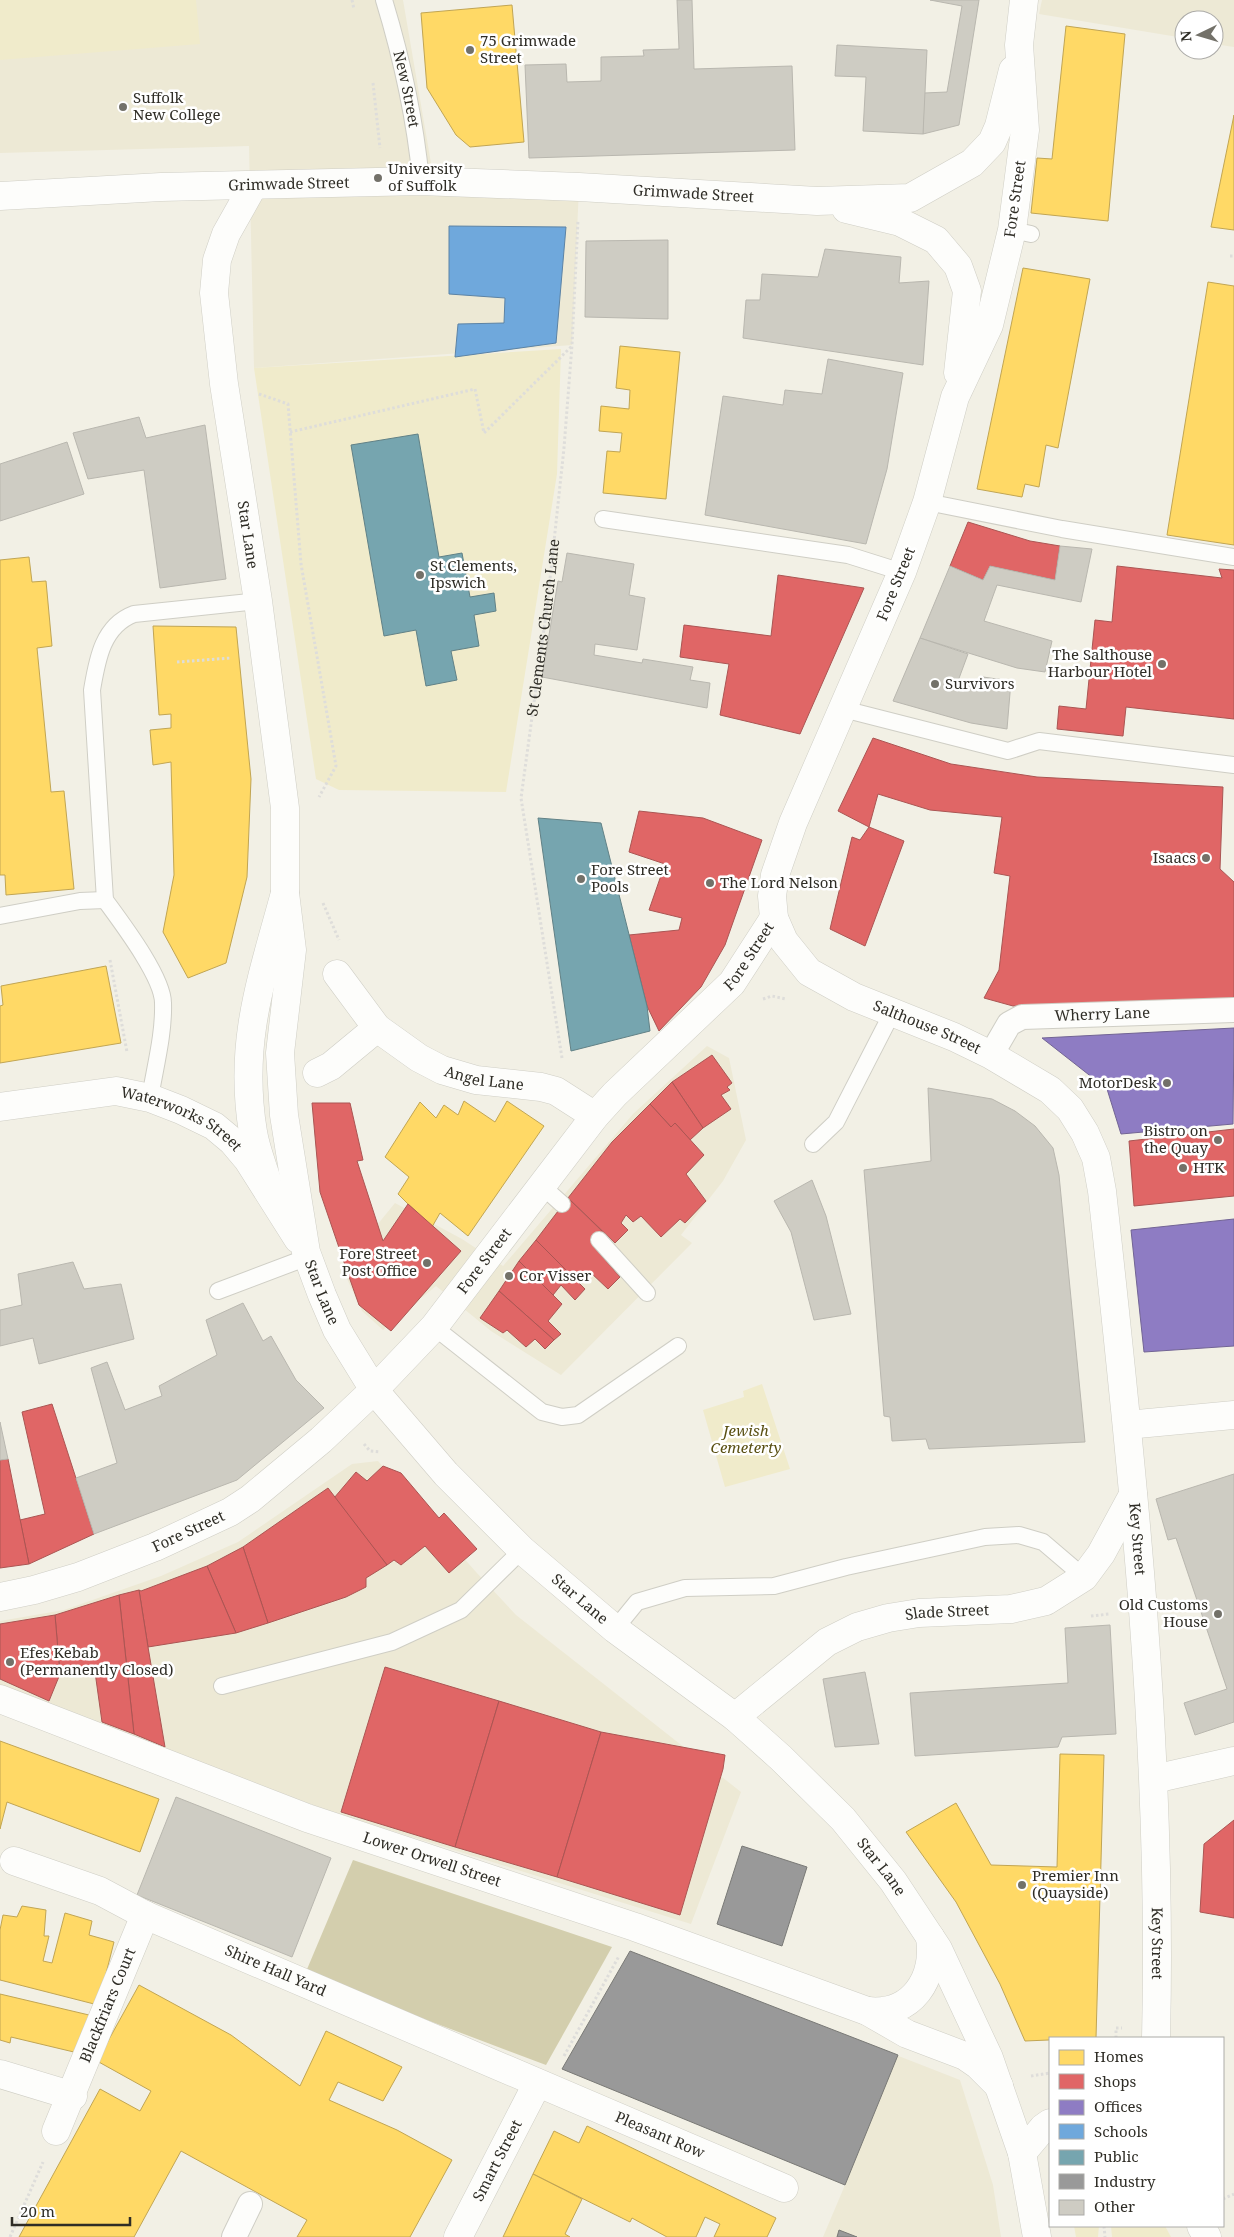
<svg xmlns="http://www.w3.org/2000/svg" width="1234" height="2237" font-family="'Noto Serif',serif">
<rect width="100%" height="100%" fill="#f2f0e5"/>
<g fill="#ede9d5">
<polygon points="0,0 403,0 432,169 579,187 572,345 254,368 249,146 0,153"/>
<polygon points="1042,0 1234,0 1234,47 1214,44 1214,20 1184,20 1184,38 1039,14"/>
<polygon points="707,1046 729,1058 746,1140 723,1181 681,1235 692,1243 561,1375 491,1331 436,1286 383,1330 362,1311 342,1268 395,1203 462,1239 503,1266 633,1114"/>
<polygon points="378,1461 476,1572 516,1615 741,1792 691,1924 332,1812 0,1689 0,1621 64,1610 161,1576 238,1542 352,1464"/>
<polygon points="630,1951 960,2080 993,2185 1001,2237 823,2237 845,2185 562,2069"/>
</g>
<g fill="#f0ebcb">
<polygon points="0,0 196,0 200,44 0,60"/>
<polygon points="561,349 557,474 506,792 339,790 316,779 254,368"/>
<polygon points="762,1384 790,1469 725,1487 703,1410 744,1397 743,1391"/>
<polygon points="1074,2226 1099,2226 1098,2237 1076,2237"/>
<polygon points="1111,2226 1165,2226 1171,2237 1112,2237"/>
</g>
<polygon fill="#d3cead" points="353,1860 612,1947 546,2065 305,1974"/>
<g fill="#ffd966" stroke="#c1a553">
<polygon points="512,5 524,142 470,147 456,135 427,88 421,13"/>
<polygon points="1066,26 1125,34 1108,221 1031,213 1037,158 1052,159"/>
<polygon points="1234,115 1234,230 1211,227"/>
<polygon points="1023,268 1090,279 1058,448 1046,445 1039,487 1025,484 1022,497 977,489"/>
<polygon points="1208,282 1234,286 1234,545 1167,535"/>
<polygon points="620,346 680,352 666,499 603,493 607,451 620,452 622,433 599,431 601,406 629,409 630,390 616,388"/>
<polygon points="29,557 32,582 46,581 52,646 37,648 51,792 64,791 74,889 6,895 5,875 0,875 0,560"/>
<polygon points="153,626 236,627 251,779 247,877 226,963 188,978 163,932 174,875 171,762 153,765 150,730 171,728 171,714 159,715"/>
<polygon points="106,966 121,1043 0,1063 0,1006 3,1005 1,986"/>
<polygon points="464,1101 495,1122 507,1101 544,1126 468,1236 440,1213 432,1227 408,1204 398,1194 409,1177 385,1157 420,1102 436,1118 444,1105 458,1115"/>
<polygon points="0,1741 159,1799 140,1852 7,1802 0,1829"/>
<polygon points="1060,1754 1104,1755 1096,2038 1025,2041 1000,1984 956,1902 906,1832 956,1803 991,1865 1057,1867"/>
<polygon points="22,1906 46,1910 44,1936 49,1936 43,1961 52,1963 65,1913 92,1921 89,1935 114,1942 98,2005 0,1980 0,1930 3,1915 17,1917"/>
<polygon points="139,1985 231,2035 300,2086 326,2031 402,2067 383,2101 338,2082 329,2100 397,2130 452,2160 410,2237 297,2237 307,2220 181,2151 134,2237 19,2237 100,2089 140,2111 151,2091 97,2061"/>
<polygon points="0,1994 89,2015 78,2053 11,2037 10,2043 0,2040"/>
<polygon points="587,2126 776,2218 767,2237 714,2237 720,2224 705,2217 696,2237 667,2237 632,2218 630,2222 533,2174 554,2131 579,2143"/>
<polygon points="533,2174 582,2199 565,2234 570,2237 503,2237"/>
</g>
<g fill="#e06666" stroke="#ab5553">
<polygon points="968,522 1030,541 1060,546 1055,580 990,566 983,580 950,566"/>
<polygon points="1117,566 1222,578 1219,569 1234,570 1234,719 1126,707 1123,736 1057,729 1059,706 1086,709 1095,620 1112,622"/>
<polygon points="778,575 864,588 800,734 720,715 729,664 680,657 684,625 771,636"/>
<polygon points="873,738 951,764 1037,777 1223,787 1220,869 1234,882 1234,1000 1013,1006 984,998 999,970 1010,876 994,873 1002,817 930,810 878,794 869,827 838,811"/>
<polygon points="639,811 703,818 762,840 725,945 701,987 659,1031 647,1006 629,935 679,930 682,918 649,910 665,864 629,852"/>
<polygon points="869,827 904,841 865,946 830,929 852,837 860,840"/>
<polygon points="712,1055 732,1083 727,1087 730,1090 721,1095 731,1109 703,1128 672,1082"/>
<polygon points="672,1082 703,1128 690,1140 675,1123 671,1127 650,1104"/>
<polygon points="312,1103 350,1103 363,1160 357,1161 383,1241 408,1204 461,1251 391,1331 359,1305 347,1271 320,1192"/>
<polygon points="650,1104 671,1127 675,1123 704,1155 686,1174 706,1201 685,1223 680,1219 661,1237 641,1216 633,1222 626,1215 621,1223 628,1230 615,1243 568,1198 612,1142"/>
<polygon points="1234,1129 1234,1196 1134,1206 1129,1141"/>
<polygon points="568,1198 605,1234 593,1246 620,1277 608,1289 589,1271 578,1282 536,1240"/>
<polygon points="536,1240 585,1289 575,1300 561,1285 553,1295 519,1261"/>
<polygon points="519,1261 562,1304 548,1321 561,1334 554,1340 499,1291"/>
<polygon points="499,1291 554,1340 545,1349 535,1339 526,1347 507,1330 503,1333 480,1318"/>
<polygon points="52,1404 94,1534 29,1564 20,1520 45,1514 22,1412"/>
<polygon points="8,1459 29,1564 0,1568 0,1460"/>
<polygon points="383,1466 401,1473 439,1518 444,1513 477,1549 449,1573 425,1546 401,1565 394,1560 387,1565 334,1498 356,1472 367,1481"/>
<polygon points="328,1488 387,1565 366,1578 366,1587 346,1597 268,1623 243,1547"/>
<polygon points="243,1547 268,1623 236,1633 207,1566"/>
<polygon points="207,1566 236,1633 148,1647 139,1590 141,1591"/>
<polygon points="139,1590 148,1647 165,1747 134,1734 119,1595"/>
<polygon points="119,1595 134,1734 102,1722 95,1672 60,1674 55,1615"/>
<polygon points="55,1615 60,1674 49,1701 0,1679 0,1624"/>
<polygon points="385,1667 499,1701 455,1847 341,1812"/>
<polygon points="499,1701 601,1732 557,1877 455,1847"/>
<polygon points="601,1732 725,1755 723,1769 680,1915 557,1877"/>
<polygon points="1234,1820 1234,1918 1200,1912 1204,1844"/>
</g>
<g fill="#8e7cc3" stroke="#726494">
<polygon points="1234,1028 1233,1124 1121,1134 1107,1089 1042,1038"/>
<polygon points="1234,1219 1234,1346 1144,1352 1131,1230"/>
</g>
<polygon fill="#6fa8dc" stroke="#5c83a5" points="449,226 566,227 556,343 455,357 458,324 504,323 505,298 449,294"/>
<g fill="#76a5af" stroke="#618186">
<polygon points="418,434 439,557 462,553 470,597 494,593 496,611 474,615 479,646 451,651 457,680 426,686 416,630 384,636 351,445"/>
<polygon points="538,818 601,823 647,1006 650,1031 571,1051"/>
</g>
<g fill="#999" stroke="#797976">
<polygon points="742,1846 807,1867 782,1946 717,1924"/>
<polygon points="630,1951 898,2055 845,2185 562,2069"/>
<polygon points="839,2230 857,2237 837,2237"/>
</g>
<g fill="#ceccc3" stroke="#b9b7af">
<polygon points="677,0 692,0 694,69 792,66 795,150 529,158 525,65 566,64 567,82 601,81 601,57 644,56 643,50 679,49"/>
<polygon points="930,0 979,0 959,125 923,134 924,93 947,92 962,6"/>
<polygon points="837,45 927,50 923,134 863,131 866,77 835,76"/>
<polygon points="668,240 668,319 585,317 586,241"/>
<polygon points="825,249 901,257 899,283 929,281 923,365 743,338 746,300 760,300 762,274 818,277"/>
<polygon points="828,359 903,373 887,469 866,544 705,515 723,396 783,405 785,390 822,394"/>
<polygon points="139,417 146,438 205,425 226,579 160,588 144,470 88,479 73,433"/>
<polygon points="67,442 84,494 0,521 0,464"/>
<polygon points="1060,546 1092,549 1081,602 997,585 984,621 1052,641 1045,672 1017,668 920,638 950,566 983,580 990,566 1055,580"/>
<polygon points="567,553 634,564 629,595 645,598 637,650 595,644 594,655 642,663 643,659 693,667 690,680 710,683 707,708 542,677 558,581 562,582"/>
<polygon points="920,638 968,654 958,681 980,687 983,677 1011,681 1007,729 971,723 893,701"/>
<polygon points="928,1088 992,1099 1015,1111 1035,1126 1053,1148 1059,1175 1085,1442 929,1449 926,1439 892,1441 890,1417 884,1416 864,1170 931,1161"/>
<polygon points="812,1180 826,1216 851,1314 814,1320 791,1232 774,1201"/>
<polygon points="73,1262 84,1289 121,1284 134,1339 39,1364 33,1338 0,1346 0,1310 22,1305 18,1274"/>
<polygon points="243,1303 263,1341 271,1336 296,1380 324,1408 237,1480 94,1534 76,1478 117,1463 91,1368 107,1362 125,1410 162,1396 159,1386 217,1355 206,1320"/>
<polygon points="0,1422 8,1459 0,1460"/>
<polygon points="1234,1474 1234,1722 1195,1735 1184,1703 1227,1689 1176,1538 1168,1540 1156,1499"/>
<polygon points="1110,1625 1116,1734 1062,1737 1058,1747 915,1756 910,1693 1068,1683 1065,1628"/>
<polygon points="865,1672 879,1744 835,1747 823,1679"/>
<polygon points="176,1797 331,1858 292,1957 137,1895"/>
</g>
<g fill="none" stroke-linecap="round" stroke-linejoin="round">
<g stroke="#cfcec5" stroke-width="18">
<g id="service">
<path id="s2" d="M384,0C402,59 415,119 421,181"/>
<polyline points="1012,230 1031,234"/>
<polyline points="927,502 1062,529 1234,557"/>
<polyline points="603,519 848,555 902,572"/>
<polyline points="843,709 1008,751 1039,741 1234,765"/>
<polyline points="0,916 80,901 105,900"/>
<path d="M150,1098C155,1067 164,1034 163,1003C163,977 121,922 105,900L92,690C97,661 102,626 134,614L258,601"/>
<polyline points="813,1144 836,1122 892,1013"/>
<polyline points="542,1186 562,1204"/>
<polyline points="599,1240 647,1293"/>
<polyline points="218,1291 308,1257"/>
<polyline points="434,1327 542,1412 562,1417 578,1415 678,1346"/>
<polyline points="615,1629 637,1602 685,1588 774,1586 846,1567 985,1537 1019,1535 1043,1542 1084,1577"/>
<polyline points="222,1686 392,1642 461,1610 522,1550"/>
</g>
</g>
<g stroke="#cfcec5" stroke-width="26">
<g id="pedestrian">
<path id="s3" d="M991,1055L1009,1024L1022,1017L1234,1010"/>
<polyline points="234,2237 250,2204"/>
</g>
</g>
<g stroke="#cfcec5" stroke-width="29">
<g id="minor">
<path id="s4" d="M337,974L377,1028L419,1058L442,1070L476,1080L541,1087L556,1091L595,1116"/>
<polyline points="317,1073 331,1066 377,1028"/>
<path d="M269,1187C264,1169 256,1151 253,1132C238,1042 262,978 285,893"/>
<path id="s5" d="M374,1390L434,1327L595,1116L615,1094L732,983L774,918"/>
<polyline points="1127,1425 1234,1415"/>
<path id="s6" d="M0,1699L307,1818L635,1927L867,2011L907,2034L965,2056L978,2065L999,2086"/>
<polyline points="1154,1779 1234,1761"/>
<path id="s7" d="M14,1861L100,1891L145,1915L784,2188"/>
<path d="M867,2011C912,2016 936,1979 930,1937"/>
<polyline points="0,2074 73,2096"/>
<path id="s8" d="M56,2131L145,1915"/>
<path id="s9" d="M458,2237L537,2084"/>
</g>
</g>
<g stroke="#cfcec5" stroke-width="29">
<g id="tertiary">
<path id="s10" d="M0,1597L34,1590L78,1577L155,1547L230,1512L250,1499L321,1440L374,1390"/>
</g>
</g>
<g stroke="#cfcec5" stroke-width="29">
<g id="primary">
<path id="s11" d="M1024,0L1019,45L1025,130L1012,230L989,325L955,397L927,502L902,572L793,823L775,875L772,896L774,918L784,941L809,972L854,997L954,1037L991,1055L1050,1090L1070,1109L1085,1133L1096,1158L1102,1191C1133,1472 1163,1755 1156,2038"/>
<path id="s12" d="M253,186L226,234L217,260L214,293L224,384L258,601L285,808V893L292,950L280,1053L284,1115L306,1252L322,1295L337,1330L374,1390L446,1474L522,1550L615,1629L735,1717L781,1758L843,1819L893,1881L938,1949L989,2058L1022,2153L1037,2237"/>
<path id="s13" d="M0,196L161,187L421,181L579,187L817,201L910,198L972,163L992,142L999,126L1013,70"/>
<polyline points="846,209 900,222 936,240 958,266 967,291 958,373"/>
<path id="s14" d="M0,1107L116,1091L150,1098L181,1110L214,1126L232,1141L248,1160L298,1239"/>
<path id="s15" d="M735,1717L827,1642L857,1627L888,1618L919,1613L1011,1609L1046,1601L1084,1577L1101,1554L1133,1495"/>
<polyline points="1022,2153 1043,2128 1050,2123"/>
<polyline points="1201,2226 1207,2237"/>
</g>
</g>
<g stroke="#deddda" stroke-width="3" stroke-dasharray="2.5 2.5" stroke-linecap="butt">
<polyline points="352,0 354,9"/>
<polyline points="373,83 380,148"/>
<polyline points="1230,256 1234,256"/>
<polyline points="259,394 288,404 301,564 336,766 319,797"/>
<polyline points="290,432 475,389 484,433 572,346"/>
<polyline points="177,662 231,658"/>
<polyline points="323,903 339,940"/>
<polyline points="110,960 127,1052"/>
<polyline points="763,999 772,996 786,999"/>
<path id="s1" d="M562,1058L521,798L547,607L564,448L572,345L578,220"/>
<polyline points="364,1444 370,1451 380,1452"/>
<polyline points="1091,1616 1109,1614"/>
<polyline points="1116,2038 1116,2028 1122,2028"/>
<polyline points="564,2056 619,1956"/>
<polyline points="1031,2076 1050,2073"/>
<polyline points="1223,2199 1234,2194"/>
<polyline points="1104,2226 1105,2237"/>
<polyline points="10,2237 43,2162"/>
</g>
<use href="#service" stroke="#fdfdfb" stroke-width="16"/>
<use href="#pedestrian" stroke="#fdfdfb" stroke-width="24"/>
<use href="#minor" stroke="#fdfdfb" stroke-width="28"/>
<use href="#tertiary" stroke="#fdfdfb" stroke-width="28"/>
<use href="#primary" stroke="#fdfdfb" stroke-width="28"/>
</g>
<g fill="#737169" stroke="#fff" stroke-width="2">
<circle cx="470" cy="50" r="5"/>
<circle cx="123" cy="107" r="5"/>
<circle cx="378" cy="178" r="5"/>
<circle cx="420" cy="575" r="5"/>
<circle cx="1162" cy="664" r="5"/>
<circle cx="935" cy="684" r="5"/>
<circle cx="1206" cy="858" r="5"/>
<circle cx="581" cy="879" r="5"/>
<circle cx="710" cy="883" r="5"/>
<circle cx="1167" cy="1083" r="5"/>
<circle cx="1218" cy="1140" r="5"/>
<circle cx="1183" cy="1168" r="5"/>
<circle cx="427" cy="1263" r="5"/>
<circle cx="509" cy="1276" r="5"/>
<circle cx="1218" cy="1614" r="5"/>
<circle cx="10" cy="1662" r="5"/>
<circle cx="1022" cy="1885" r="5"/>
</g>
<g text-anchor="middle" stroke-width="5" stroke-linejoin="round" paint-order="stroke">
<g font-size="15" fill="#2f2d26" stroke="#fff" text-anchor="start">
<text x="480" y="46">75 Grimwade<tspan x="480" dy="17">Street</tspan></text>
<text x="133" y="103">Suffolk<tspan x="133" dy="17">New College</tspan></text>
<text x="388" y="174">University<tspan x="388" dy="17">of Suffolk</tspan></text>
<text x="430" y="571">St Clements,<tspan x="430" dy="17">Ipswich</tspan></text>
<text x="1152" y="660" text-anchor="end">The Salthouse<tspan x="1152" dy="17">Harbour Hotel</tspan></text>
<text x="945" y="689">Survivors</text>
<text x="1196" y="863" text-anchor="end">Isaacs</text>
<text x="591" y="875">Fore Street<tspan x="591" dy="17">Pools</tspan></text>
<text x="720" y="888">The Lord Nelson</text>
<text x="1157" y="1088" text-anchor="end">MotorDesk</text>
<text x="1208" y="1136" text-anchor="end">Bistro on<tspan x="1208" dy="17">the Quay</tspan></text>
<text x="1193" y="1173">HTK</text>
<text x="417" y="1259" text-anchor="end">Fore Street<tspan x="417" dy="17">Post Office</tspan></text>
<text x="519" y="1281">Cor Visser</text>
<text x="1208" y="1610" text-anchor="end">Old Customs<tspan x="1208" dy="17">House</tspan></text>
<text x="20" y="1658">Efes Kebab<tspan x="20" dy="17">(Permanently Closed)</tspan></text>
<text x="1032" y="1881">Premier Inn<tspan x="1032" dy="17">(Quayside)</tspan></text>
</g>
<g font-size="15" fill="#2f2d26" stroke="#fff">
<text dy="5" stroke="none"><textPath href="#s2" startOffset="92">New Street</textPath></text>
<text dy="5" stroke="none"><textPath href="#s13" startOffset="289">Grimwade Street</textPath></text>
<text dy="5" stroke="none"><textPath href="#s13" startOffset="694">Grimwade Street</textPath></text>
<text transform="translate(1015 199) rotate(-82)" y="5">Fore Street</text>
<text dy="5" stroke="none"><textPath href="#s12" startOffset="360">Star Lane</textPath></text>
<text transform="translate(896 584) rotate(-68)" y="5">Fore Street</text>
<text dy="5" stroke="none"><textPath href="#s1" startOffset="435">St Clements Church Lane</textPath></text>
<text dy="5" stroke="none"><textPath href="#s5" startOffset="575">Fore Street</textPath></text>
<text dy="5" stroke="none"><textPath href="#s3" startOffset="131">Wherry Lane</textPath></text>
<text dy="5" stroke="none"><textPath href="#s11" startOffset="1159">Salthouse Street</textPath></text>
<text dy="5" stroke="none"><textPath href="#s4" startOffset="188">Angel Lane</textPath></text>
<text dy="5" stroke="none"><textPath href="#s14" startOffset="189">Waterworks Street</textPath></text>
<text dy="5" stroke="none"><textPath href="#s5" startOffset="170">Fore Street</textPath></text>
<text dy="5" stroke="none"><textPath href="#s12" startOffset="1126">Star Lane</textPath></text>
<text dy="5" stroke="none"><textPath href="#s10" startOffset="200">Fore Street</textPath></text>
<text dy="5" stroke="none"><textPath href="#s11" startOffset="1764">Key Street</textPath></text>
<text dy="5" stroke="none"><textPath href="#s12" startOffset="1531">Star Lane</textPath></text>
<text dy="5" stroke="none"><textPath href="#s15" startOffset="244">Slade Street</textPath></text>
<text dy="5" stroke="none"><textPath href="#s6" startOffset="461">Lower Orwell Street</textPath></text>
<text dy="5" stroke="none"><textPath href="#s12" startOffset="1936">Star Lane</textPath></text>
<text dy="5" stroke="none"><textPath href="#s11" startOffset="2169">Key Street</textPath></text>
<text dy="5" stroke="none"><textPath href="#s7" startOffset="284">Shire Hall Yard</textPath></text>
<text dy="5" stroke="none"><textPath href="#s8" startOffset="136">Blackfriars Court</textPath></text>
<text dy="5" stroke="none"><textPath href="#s7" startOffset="702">Pleasant Row</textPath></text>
<text dy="5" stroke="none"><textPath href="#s9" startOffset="86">Smart Street</textPath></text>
</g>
<g font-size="15" font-style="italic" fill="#594f12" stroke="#fff">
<text x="746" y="1436">Jewish<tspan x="746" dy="17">Cemeterty</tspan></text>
</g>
</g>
<rect x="1049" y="2037" width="175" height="190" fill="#ffffff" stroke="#acaba8"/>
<rect x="1059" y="2050" width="25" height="15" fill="#ffd966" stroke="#acaba8"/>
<text x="1094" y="2062" font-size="15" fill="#2f2d26">Homes</text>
<rect x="1059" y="2074" width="25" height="15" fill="#e06666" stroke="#acaba8"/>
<text x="1094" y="2087" font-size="15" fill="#2f2d26">Shops</text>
<rect x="1059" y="2100" width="25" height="15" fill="#8e7cc3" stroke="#acaba8"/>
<text x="1094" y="2112" font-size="15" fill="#2f2d26">Offices</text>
<rect x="1059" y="2124" width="25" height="15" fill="#6fa8dc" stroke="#acaba8"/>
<text x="1094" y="2137" font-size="15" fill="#2f2d26">Schools</text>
<rect x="1059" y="2150" width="25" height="15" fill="#76a5af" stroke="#acaba8"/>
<text x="1094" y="2162" font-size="15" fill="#2f2d26">Public</text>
<rect x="1059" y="2174" width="25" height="15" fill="#999999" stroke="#acaba8"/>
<text x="1094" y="2187" font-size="15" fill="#2f2d26">Industry</text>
<rect x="1059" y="2200" width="25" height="15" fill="#ceccc3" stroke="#acaba8"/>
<text x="1094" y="2212" font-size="15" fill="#2f2d26">Other</text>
<g transform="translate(1199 35) rotate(265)"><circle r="24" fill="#ffffff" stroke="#acaba8"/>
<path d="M0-4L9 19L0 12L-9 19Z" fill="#737169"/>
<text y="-8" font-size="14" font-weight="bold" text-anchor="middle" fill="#2f2d26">N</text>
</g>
<path d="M12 2217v8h118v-8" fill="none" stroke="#2f2d26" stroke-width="2.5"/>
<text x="20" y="2217" font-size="15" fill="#2f2d26" stroke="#ffffff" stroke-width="4" paint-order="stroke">20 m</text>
</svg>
